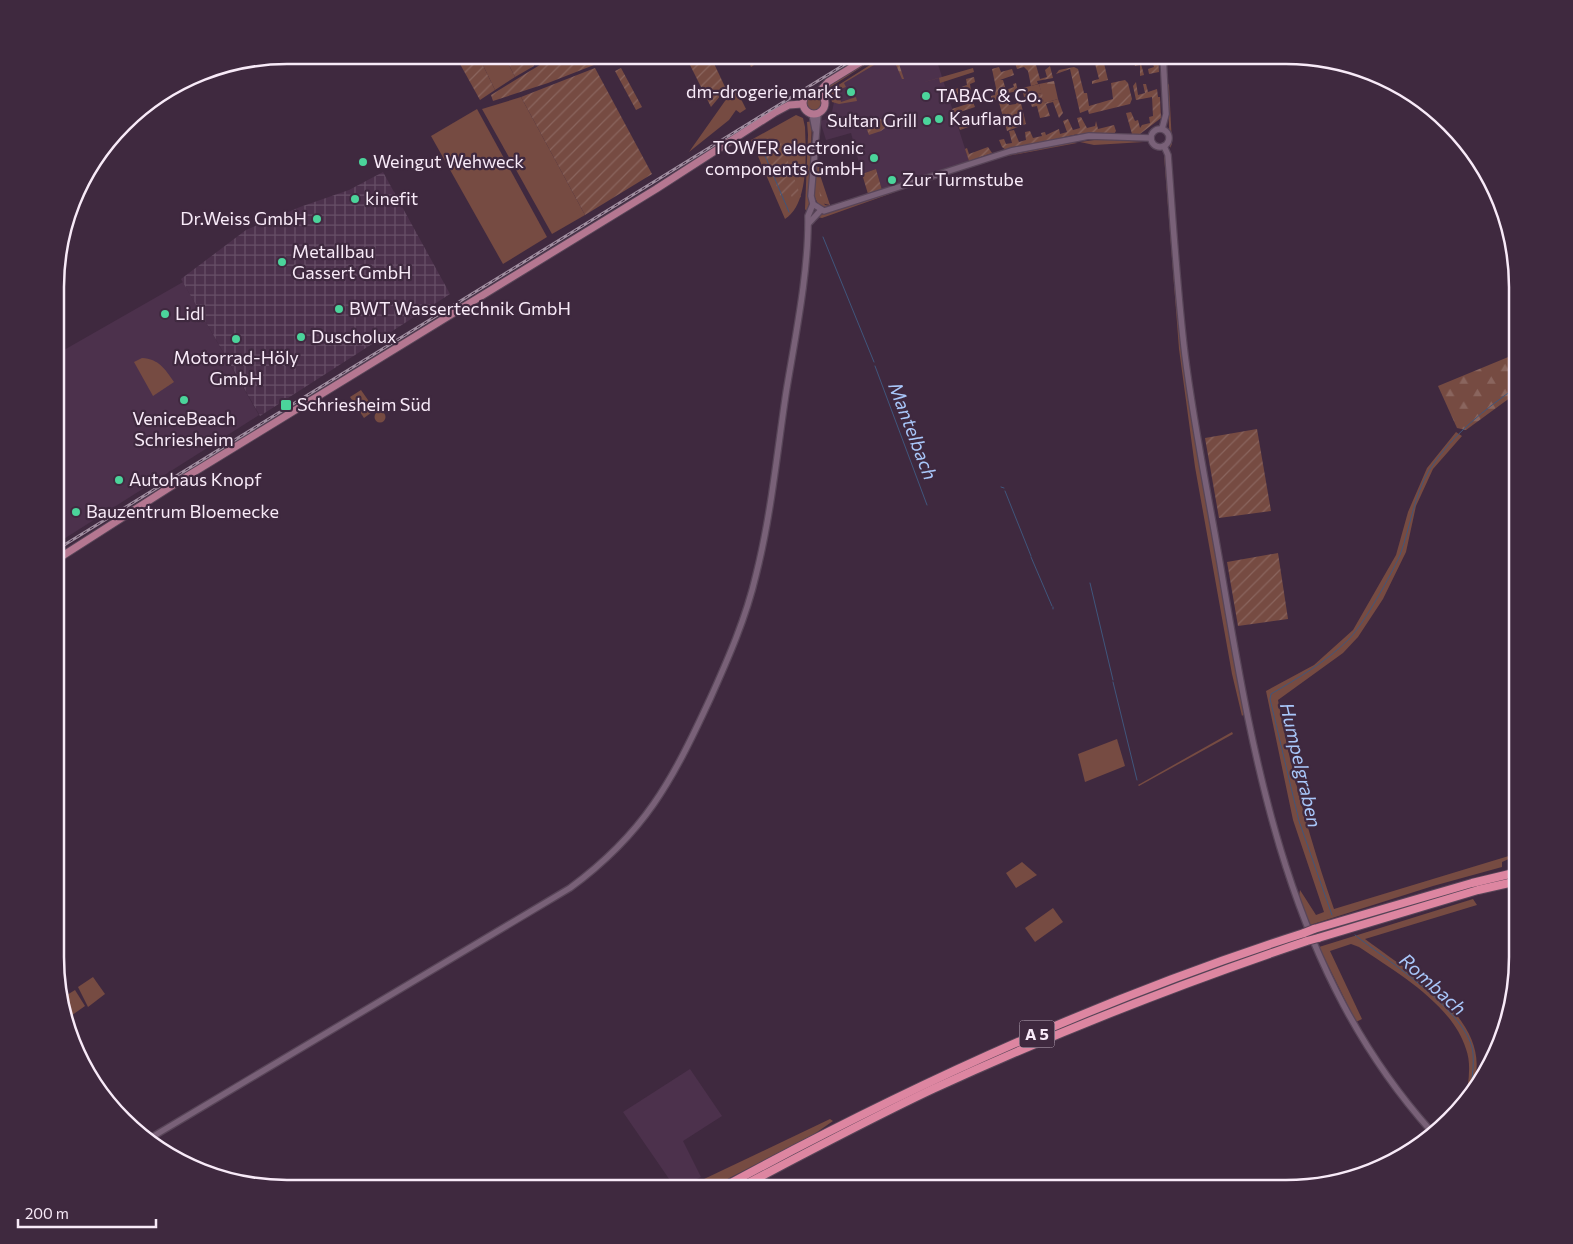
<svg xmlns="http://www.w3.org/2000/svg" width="1573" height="1244" font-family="Commissioner,sans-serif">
<defs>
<pattern id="industrial-grid" width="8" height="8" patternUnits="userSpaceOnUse" patternTransform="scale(1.25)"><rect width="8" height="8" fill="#4c314c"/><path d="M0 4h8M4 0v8" fill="none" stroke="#674f67"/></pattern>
<pattern id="forest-firs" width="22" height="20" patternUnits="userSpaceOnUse" patternTransform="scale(1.25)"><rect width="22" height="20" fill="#764b42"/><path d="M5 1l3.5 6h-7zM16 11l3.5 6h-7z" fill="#8a655e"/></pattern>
<pattern id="garden-furrows" width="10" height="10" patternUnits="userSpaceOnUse" patternTransform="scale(1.25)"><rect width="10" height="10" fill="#764b42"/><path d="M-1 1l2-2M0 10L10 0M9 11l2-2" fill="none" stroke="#8a655e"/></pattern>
</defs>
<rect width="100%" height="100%" fill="#3f293f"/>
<g fill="#4c314c">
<polygon points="885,55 935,55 969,161 882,190 876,169 862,174 851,133 826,140 820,121 827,119 832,112 834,102 831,91"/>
<polygon points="183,282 259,415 56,544 57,354"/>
<polygon points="690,1069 722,1116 683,1141 701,1177 676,1189 623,1112"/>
</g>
<polygon fill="url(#industrial-grid)" points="383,172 450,294 260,416 181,279 246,230 300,207 349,190"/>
<g fill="#764b42">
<polygon points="478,55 504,55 515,77 495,90"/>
<polygon points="880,55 829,88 826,95 829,102 824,94 828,86"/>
<polygon points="878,60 879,62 844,83 846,87 838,90 841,102 856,97 857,101 839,104 832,102 829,91"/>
<polygon points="973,68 974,72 940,83 939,78 921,83"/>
<polygon points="1167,82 1169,85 1172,144 1170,148"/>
<polygon points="1039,84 1042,93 1024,97 1022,88"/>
<polygon points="732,91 737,91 746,109 740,113 736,110 729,120 689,152"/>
<circle cx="813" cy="103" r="10"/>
<polygon points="521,97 585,215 552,234 482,109"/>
<polygon points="477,109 547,237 503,264 431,136"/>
<path d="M796,115L803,118L805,127C806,154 809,204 785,219L751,140Z"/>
<polygon points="812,121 809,204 807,212 805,209 808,135 807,122"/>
<polygon points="1101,139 1144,142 1094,145 1080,142"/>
<polygon points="1072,142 1077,143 997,158"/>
<polygon points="1164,155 1166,159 1189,402 1244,714 1242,716 1232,674 1195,467 1179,349"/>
<polygon points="995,159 898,191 990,160"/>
<path d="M817,167H822C816,174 820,197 825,205L831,206L859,198C850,201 838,207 828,207C809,208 813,177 817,167Z"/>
<polygon points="898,191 822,218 817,217 820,215"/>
<path d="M142,358C159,359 165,369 174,382L153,396L134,362Z"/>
<polygon points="361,390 375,410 364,418 350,397"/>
<circle cx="380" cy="417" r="5.5"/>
<path d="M1456,432L1462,436L1433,469L1416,506L1406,552L1383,599L1358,637L1343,653L1278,700C1291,772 1310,840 1334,909L1512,855L1511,858L1502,862V867L1433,886L1310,925L1299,896L1300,890L1316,915L1324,912L1293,820L1266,691L1314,665L1353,630L1396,555L1408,512L1427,468Z"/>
<polygon points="1232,732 1233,734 1139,786 1138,785"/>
<polygon points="1117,739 1125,766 1085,782 1078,754"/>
<polygon points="1022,862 1037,875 1016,888 1006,873"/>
<path d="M1473,899L1477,905L1365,939C1414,976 1510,1030 1465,1102C1468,1086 1472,1065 1466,1049C1452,1004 1396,972 1359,947L1351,944L1330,951L1362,1019L1356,1022L1319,947Z"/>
<polygon points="1053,908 1063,922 1035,942 1025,928"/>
<polygon points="93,977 105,994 88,1007 78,987"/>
<polygon points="75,990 85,1006 68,1018 62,998"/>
<polygon points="830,1119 833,1121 813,1135 708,1189 683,1189"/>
</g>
<g fill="url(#forest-firs)">
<polygon points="884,55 896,55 904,79 902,79 893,58 879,62 878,60"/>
<polygon points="1054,81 1058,99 1044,103 1039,84"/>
<polygon points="820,168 821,178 830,205 821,203 818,180"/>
<polygon points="1518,353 1518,392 1466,430 1457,428 1438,386"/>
</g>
<g fill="url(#garden-furrows)">
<polygon points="455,55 478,55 495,90 480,100"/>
<polygon points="504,55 530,55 534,66 515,77"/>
<polygon points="556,55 589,55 594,65 548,83 493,101 491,95"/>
<polygon points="685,55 710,55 726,89 711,107"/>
<polygon points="746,55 769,55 751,67"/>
<polygon points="1093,55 1102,55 1108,80 1092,84 1092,81 1099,79 1094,60 1087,61 1086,58"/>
<polygon points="1139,55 1158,55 1159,72 1149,74 1148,69 1154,67 1151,58 1140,60 1144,75 1140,76 1140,65 1135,66 1134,61 1140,60"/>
<polygon points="1034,58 1040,79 1047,77 1045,70 1050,66 1053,78 1037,81 1038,84 1031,86 1028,71 1024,67 1017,69 1015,63 1018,65 1025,63 1024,60 1029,61"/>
<polygon points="999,67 1001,72 1012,69 1014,75 1000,80 1003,80 1006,90 1014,87 1013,84 1016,83 1018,91 1008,93 1009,105 1016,104 1018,101 1016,96 1019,95 1026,124 1007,131 998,99 992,101 991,96 995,95 996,88 992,69"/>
<polygon points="1074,67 1078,69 1084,93 1087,93 1089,106 1113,99 1111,83 1125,80 1128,83 1132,99 1130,104 1089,114 1088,110 1080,113 1070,69 1056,74 1059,70"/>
<polygon points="595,68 652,174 585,215 521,97"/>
<polygon points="621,68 642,107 636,110 615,71"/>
<polygon points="974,77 975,82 970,84 971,91 949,99 947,92 967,85 966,79"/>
<polygon points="1136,82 1138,95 1145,93 1143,84 1146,84 1148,92 1157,89 1158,97 1160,97 1161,118 1140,134 1132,134 1126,113 1131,112 1135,121 1138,120 1140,128 1142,125 1150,123 1149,117 1153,116 1152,97 1136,100 1133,86"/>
<polygon points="1042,93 1044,103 1058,99 1063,113 1059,118 1053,102 1046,104 1050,116 1040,118 1037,106 1032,107 1030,101 1035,100 1034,95"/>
<polygon points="973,102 975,107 954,114 952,109"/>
<polygon points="979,117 980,123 960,130 958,124"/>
<polygon points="1081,117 1087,128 1095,126 1096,121 1098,129 1114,125 1116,131 1114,134 1078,134 1006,150 1002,147 999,140 1004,139 1006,144 1012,143 1009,131 1014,130 1019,142 1026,140 1025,132 1030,131 1033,138 1042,136 1041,133 1045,132 1046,135 1059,129 1060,134 1067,132 1063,121 1068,119 1073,130 1080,128 1077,118"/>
<polygon points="878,118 882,120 885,128 881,131 869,135 864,122 868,120 871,128 879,125"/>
<polygon points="779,137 801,197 793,200 790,193 781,197 761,146"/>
<polygon points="988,147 992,153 969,161 965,149 967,148 969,154"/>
<polygon points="876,169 882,190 868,194 862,174"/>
<polygon points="1257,429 1271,511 1219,518 1205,438"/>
<polygon points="1278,553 1288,619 1238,626 1227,562"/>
</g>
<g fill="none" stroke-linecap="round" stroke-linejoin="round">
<g stroke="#40567c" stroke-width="1">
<polyline points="760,144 789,212"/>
<polyline points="823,237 874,362"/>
<polyline points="875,366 927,505"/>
<polyline points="1001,487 1004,488"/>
<polyline points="1005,491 1031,556"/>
<polyline points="1031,557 1052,606"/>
<polyline points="1090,583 1113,680"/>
<polyline points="1053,607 1053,609"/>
<polyline points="1113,682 1137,780"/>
<path d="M1332,915L1299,821L1270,699L1271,694C1298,678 1326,662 1349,639C1365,622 1390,577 1400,555C1411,526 1413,497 1430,469C1453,434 1484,410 1518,386"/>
<path d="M1355,935C1386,960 1469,1012 1473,1053C1474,1066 1472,1082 1470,1095"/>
</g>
<g stroke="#584558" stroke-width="8">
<g id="tertiary">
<polyline points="818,113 811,196 813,204 824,211 1011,151 1089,136 1151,138"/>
<polyline points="812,114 815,129"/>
<circle cx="1160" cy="138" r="9"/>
<polyline points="1162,129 1166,114 1163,55"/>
<path d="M1164,146L1168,155C1173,221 1177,289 1185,355C1194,427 1209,498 1221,569C1255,771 1290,973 1431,1131"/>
<polyline points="809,223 821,210"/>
<path d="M147,1140L570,888C645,833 672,781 710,699C728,659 746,618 756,575C771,516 777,453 786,393C795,338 809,271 808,216L813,204"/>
</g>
</g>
<g stroke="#584558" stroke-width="9">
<g id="primary">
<circle cx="814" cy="103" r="11"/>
<polyline points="818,93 828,82 872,55"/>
<polyline points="56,560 181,480 656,189 774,113 789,105 802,104"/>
</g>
</g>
<g stroke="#584558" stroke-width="10">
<g id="motorway">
<polyline points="1314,929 1472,883 1518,872"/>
<polyline points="1318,938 1478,890 1518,881"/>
<path d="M720,1189C907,1087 1101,998 1304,933"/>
<path d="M737,1189C802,1155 867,1120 933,1089C1055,1033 1179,984 1307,941"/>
</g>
</g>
<use href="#tertiary" stroke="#796178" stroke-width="5.5"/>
<use href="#primary" stroke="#b57791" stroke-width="7"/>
<use href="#motorway" stroke="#dd86a1" stroke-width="8"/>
<g stroke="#a08ea0" stroke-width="3">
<polyline id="rail" points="56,550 860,55"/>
</g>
<use href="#rail" stroke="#3f293f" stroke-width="1" stroke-dasharray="4" stroke-linecap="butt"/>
<g stroke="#584558" stroke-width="10" stroke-linecap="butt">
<g id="motorway-bridge">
<polyline points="1304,933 1314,929"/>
<polyline points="1307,941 1318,938"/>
</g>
</g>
<use href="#motorway-bridge" stroke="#dd86a1" stroke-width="8"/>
</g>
<g fill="#4bd49b" stroke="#3f293f" stroke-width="2">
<circle cx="851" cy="92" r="5"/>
<circle cx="926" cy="96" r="5"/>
<circle cx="939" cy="119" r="5"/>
<circle cx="927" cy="121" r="5"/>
<circle cx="874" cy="158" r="5"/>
<circle cx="363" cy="162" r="5"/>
<circle cx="892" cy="180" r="5"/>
<circle cx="355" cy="199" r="5"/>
<circle cx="317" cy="219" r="5"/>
<circle cx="282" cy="262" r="5"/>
<circle cx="339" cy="309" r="5"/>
<circle cx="165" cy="314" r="5"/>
<circle cx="301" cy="337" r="5"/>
<circle cx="236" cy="339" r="5"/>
<circle cx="184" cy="400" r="5"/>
<rect x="280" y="399" width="12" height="12" rx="2.5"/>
<circle cx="119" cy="480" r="5"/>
<circle cx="76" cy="512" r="5"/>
</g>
<g text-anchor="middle" stroke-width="4.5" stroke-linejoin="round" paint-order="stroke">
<rect fill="#3f293f" stroke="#c0b0c0" stroke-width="1" x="1019.5" y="1020.5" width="35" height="27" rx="4"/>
<g font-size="16" font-weight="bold" fill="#f8eaf8">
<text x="1037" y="1040">A 5</text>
</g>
<g font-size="18" fill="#f8eaf8" stroke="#3f293f" text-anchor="start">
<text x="841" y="98" text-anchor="end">dm-drogerie markt</text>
<text x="936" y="102">TABAC &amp; Co.</text>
<text x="949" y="125">Kaufland</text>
<text x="917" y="127" text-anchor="end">Sultan Grill</text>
<text x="864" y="154" text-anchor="end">TOWER electronic<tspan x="864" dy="21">components GmbH</tspan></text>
<text x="373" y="168">Weingut Wehweck</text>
<text x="902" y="186">Zur Turmstube</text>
<text x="365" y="205">kinefit</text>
<text x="307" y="225" text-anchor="end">Dr.Weiss GmbH</text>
<text x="292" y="258">Metallbau<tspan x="292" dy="21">Gassert GmbH</tspan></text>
<text x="349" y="315">BWT Wassertechnik GmbH</text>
<text x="175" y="320">Lidl</text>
<text x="311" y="343">Duscholux</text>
<text x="236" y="364" text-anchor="middle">Motorrad-Höly<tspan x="236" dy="21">GmbH</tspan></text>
<text x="297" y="411">Schriesheim Süd</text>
<text x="184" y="425" text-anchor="middle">VeniceBeach<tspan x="184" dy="21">Schriesheim</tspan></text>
<text x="129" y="486">Autohaus Knopf</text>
<text x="86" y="518">Bauzentrum Bloemecke</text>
</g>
<g font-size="19" font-style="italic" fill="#a9c7fa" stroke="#3f293f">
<text transform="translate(913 431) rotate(69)" y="7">Mantelbach</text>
<text transform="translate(1301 765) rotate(77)" y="7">Humpelgraben</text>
<text transform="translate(1433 984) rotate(42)" y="7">Rombach</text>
</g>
</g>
<path d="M0 0H1573V1244H0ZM287 64H1286A223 223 0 0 1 1509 287V957A223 223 0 0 1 1286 1180H287A223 223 0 0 1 64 957V287A223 223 0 0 1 287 64Z" fill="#3f293f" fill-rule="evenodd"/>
<path fill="none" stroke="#f8eaf8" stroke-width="2.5" d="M287 64H1286A223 223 0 0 1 1509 287V957A223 223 0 0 1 1286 1180H287A223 223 0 0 1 64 957V287A223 223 0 0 1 287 64Z"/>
<path d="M18 1219v8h138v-8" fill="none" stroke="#f8eaf8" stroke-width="2.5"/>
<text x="25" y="1219" font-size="15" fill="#f8eaf8" stroke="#3f293f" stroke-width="4" paint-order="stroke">200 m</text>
</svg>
